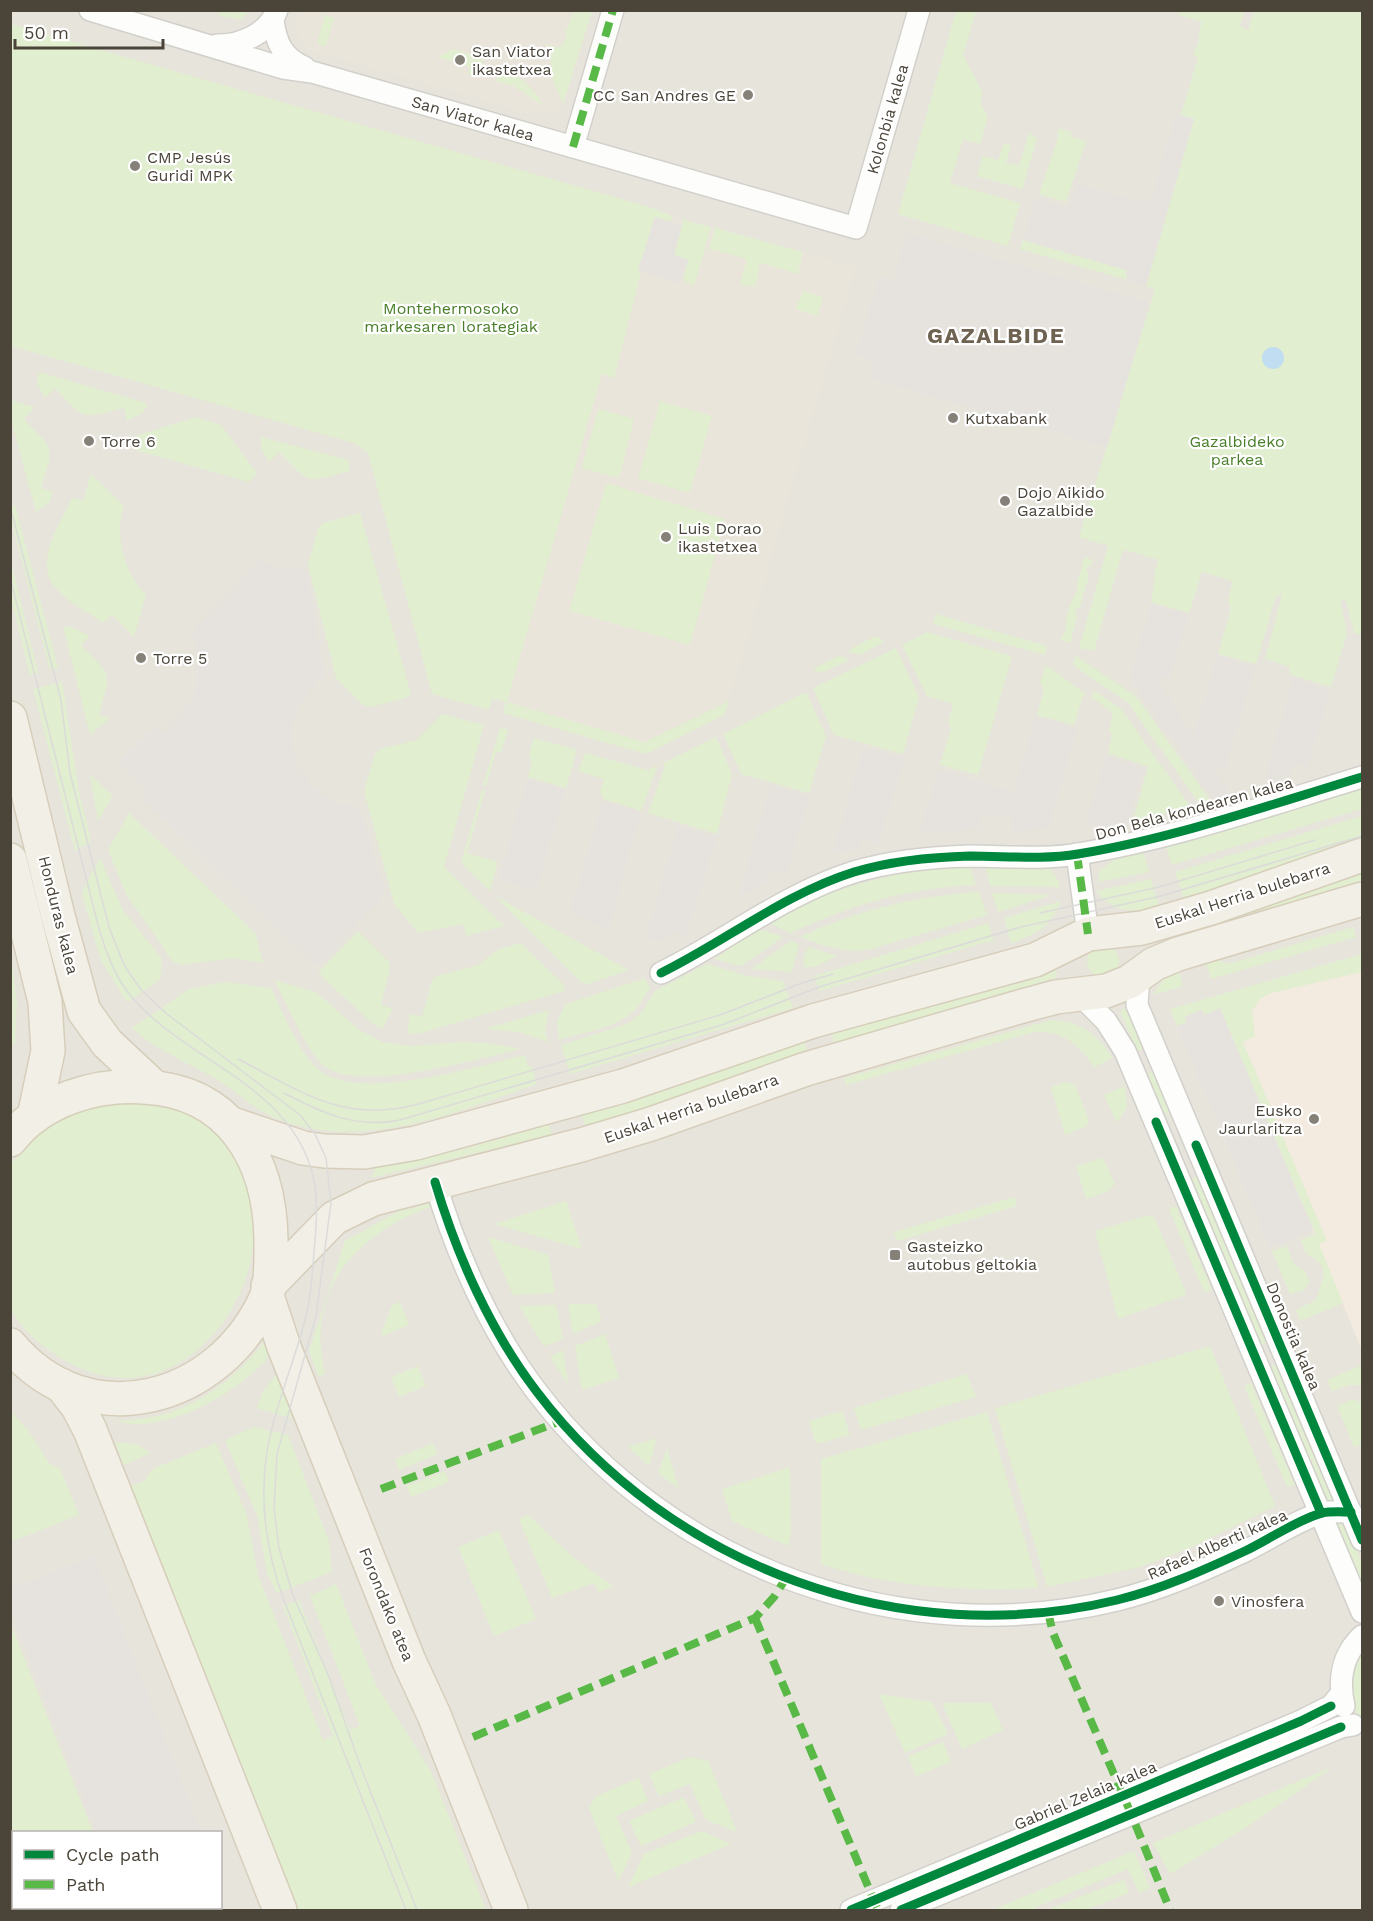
<svg xmlns="http://www.w3.org/2000/svg" width="1373" height="1921" font-family="'Work Sans',sans-serif">
<rect width="100%" height="100%" fill="#f4f2ee"/>
<path fill="#e7e4dc" fill-rule="evenodd" d="M11,11H1362V1910H11ZM14,1832H220V1908H14Z"/>
<polygon fill="#f3ebdf" points="1362,954 1362,1350 1215,997"/>
<g fill="#eae5da">
<polygon points="298,10 592,11 566,99 550,114 531,114 308,50 297,33"/>
<polygon points="649,207 676,218 856,267 729,701 645,742 507,702"/>
</g>
<g fill="#e1eecf">
<polygon points="219,11 219,10 250,11 240,20 218,15"/>
<polygon points="573,11 592,11 563,104 552,77 550,50 546,44 558,48 563,44 566,35 564,31 568,27"/>
<polygon points="956,11 976,11 963,55 983,93 980,102 988,117 980,144 963,139 950,183 1020,203 1008,246 898,214"/>
<path d="M1179,11H1244L1240,26L1248,30L1254,11H1362V635L1354,633L1346,601L1340,599L1347,633L1331,687L1289,674L1290,667L1265,659L1282,595L1276,596L1256,664L1218,654L1231,608L1228,600L1233,581L1202,572L1189,613L1151,602C1155,587 1153,575 1158,560L1126,550L1122,553L1094,651L1079,648L1108,546L1079,537L1155,289L1146,286L1194,119L1181,115L1198,57L1193,55L1200,38L1198,37L1202,22L1178,15Z"/>
<polygon points="325,15 334,18 326,46 317,44"/>
<polygon points="10,24 649,207 672,216 671,222 655,217 638,270 641,273 614,378 602,374 507,702 645,742 729,701 724,715 646,754 503,713 506,702 492,698 489,710 432,694 368,453 354,443 11,346"/>
<polygon points="453,49 480,57 484,65 481,77 433,64 468,73 470,67 437,57"/>
<path d="M500,69C521,75 533,88 545,107L515,87L496,81Z"/>
<polygon points="1058,128 1071,132 1071,137 1086,141 1066,202 1039,194 1058,138"/>
<polygon points="1029,133 1037,139 1022,189 977,176 983,156 998,160 1004,143 1011,145 1006,163 1019,166"/>
<polygon points="683,220 711,227 694,286 683,280 688,260 674,256"/>
<polygon points="715,228 803,252 798,274 760,263 755,287 740,284 747,259 709,249"/>
<polygon points="1023,240 1126,270 1127,280 1020,249"/>
<polygon points="803,291 823,297 817,316 796,309"/>
<path d="M39,372L146,403L147,406L142,413L127,421L124,408C80,419 86,421 55,388L45,398L37,383Z"/>
<path d="M10,400L35,407L24,419C55,451 54,445 41,488L53,492L49,503L36,512L11,420Z"/>
<polygon points="660,401 712,416 690,493 638,478"/>
<polygon points="598,409 634,419 619,478 582,468"/>
<polygon points="196,417 221,425 257,473 249,482 135,450 132,437"/>
<path d="M261,437L349,460V471C304,483 312,485 279,452L269,462L261,448Z"/>
<path d="M91,474L124,506C114,535 124,573 146,595L134,637L112,615L103,623C88,612 65,601 54,586C34,560 61,522 72,498L83,501Z"/>
<polygon points="606,483 725,519 690,645 569,611"/>
<polygon points="15,505 58,668 50,670 11,519 11,506"/>
<polygon points="360,513 411,694 406,698 370,707 363,705 336,678 308,565 318,528 323,523"/>
<path d="M1084,557L1093,560L1092,565L1086,568L1089,576L1080,606L1075,612L1077,617L1070,643L1060,640L1066,630C1064,615 1072,600 1078,588L1077,583Z"/>
<polygon points="11,562 38,673 30,675 11,598"/>
<polygon points="936,614 1047,646 1045,655 933,624"/>
<path d="M69,626L90,636L81,645C113,678 111,670 99,715L110,718L90,735L64,630V627Z"/>
<polygon points="927,632 1012,656 978,775 940,765 951,728 948,722 953,704 927,696 902,645"/>
<polygon points="876,636 883,640 882,643 860,655 849,652 850,649"/>
<polygon points="896,648 919,697 903,754 834,735 813,688"/>
<polygon points="838,656 847,658 846,662 821,673 814,671 815,668"/>
<polygon points="1076,656 1136,696 1210,800 1199,803 1128,703 1073,665"/>
<polygon points="1046,665 1086,694 1083,696 1074,725 1037,715 1044,689 1040,683"/>
<polygon points="62,682 79,791 91,841 75,851 33,689"/>
<polygon points="1095,691 1121,709 1190,806 1132,823 1148,767 1108,753 1112,735 1109,731 1113,713 1091,697"/>
<polygon points="806,692 826,736 809,793 741,774 723,734"/>
<polygon points="442,714 484,725 444,867 504,926 466,936 463,924 418,933 394,904 364,791 375,754 380,749 417,740"/>
<polygon points="500,728 508,730 501,753 496,752 486,786 483,786"/>
<polygon points="716,737 732,774 717,834 648,813 665,767 663,763"/>
<polygon points="534,738 577,750 566,788 528,777 532,761 529,755"/>
<polygon points="585,753 648,770 658,765 641,811 604,799 600,792 604,779 578,771"/>
<polygon points="90,774 113,796 98,821"/>
<polygon points="1362,786 1362,809 1172,865 1165,844"/>
<polygon points="482,790 485,791 467,853 498,862 490,891 461,863"/>
<polygon points="129,813 255,933 263,963 232,958 182,965 173,962 126,894 108,850"/>
<polygon points="1362,816 1362,841 1185,902 1175,872"/>
<polygon points="1143,851 1149,872 1099,882 1099,871 1119,856"/>
<polygon points="100,858 123,910 162,959 160,979 130,1001 127,1002 101,961 82,895 86,883"/>
<path d="M969,865L976,885C911,887 850,905 791,933L769,923C774,915 790,910 800,905C855,881 909,870 969,865Z"/>
<polygon points="985,865 1048,867 1058,880 1060,887 990,886"/>
<polygon points="1362,869 1362,886 1195,936 1193,927"/>
<path d="M1151,879L1160,909C1135,913 1113,913 1096,891Z"/>
<path d="M979,892L987,915L871,949C847,955 822,945 800,937C858,910 915,896 979,892Z"/>
<polygon points="992,893 1052,895 998,912"/>
<polygon points="495,896 629,970 588,984 582,983"/>
<path d="M1061,901C1052,925 1035,936 1011,943L1004,918Z"/>
<polygon points="988,923 994,940 820,991 814,976"/>
<polygon points="1353,927 1356,937 1211,979 1206,964 1219,960 1228,964"/>
<polygon points="758,928 783,937 741,966 715,959"/>
<polygon points="358,931 389,962 390,969 381,1005 393,1009 382,1029 372,1023 318,973"/>
<polygon points="791,941 799,944 792,972 751,969"/>
<polygon points="521,943 564,985 564,991 421,1033 407,1034 410,1014 422,1017 432,980 437,976 478,965 499,949"/>
<circle cx="1103" cy="961" r="16"/>
<polygon points="808,947 837,956 815,967 804,967 804,957"/>
<polygon points="1362,954 1362,972 1271,993 1260,999 1252,1011 1255,1036 1243,1042 1327,1241 1319,1244 1343,1303 1300,1321 1296,1310 1316,1300 1324,1275 1321,1264 1306,1253 1301,1240 1315,1234 1220,1009 1203,1015 1201,1010 1185,1017 1187,1022 1177,1026 1170,1009"/>
<polygon points="11,959 17,1001 15,1045 11,1045"/>
<polygon points="707,964 748,976 783,981 793,1008 570,1074 561,1045 627,1024 642,1012 655,991"/>
<polygon points="1054,968 1057,976 1055,978 834,1043 831,1033"/>
<polygon points="1179,971 1183,986 1153,995 1165,977"/>
<path d="M645,978L650,988C645,994 642,1002 637,1008C619,1028 584,1032 559,1040L557,1021L566,1004Z"/>
<path d="M274,980L316,992L358,1029L382,1042L412,1046L461,1042L487,1043L521,1049C479,1058 360,1094 324,1066C307,1053 286,1001 274,980Z"/>
<path d="M225,982L271,988C282,1011 300,1055 319,1070C360,1103 477,1066 525,1055L528,1066L531,1065L537,1084C454,1113 357,1155 271,1116C251,1107 236,1091 218,1080C189,1063 157,1051 132,1028L189,989Z"/>
<polygon points="1125,1008 1130,1012 1145,1048 1137,1051 1120,1012"/>
<polygon points="549,1010 545,1032 548,1042 519,1032 484,1029"/>
<path d="M1051,1020C1081,1021 1097,1034 1113,1058L1094,1067C1079,1044 1063,1031 1035,1032L846,1085L844,1078Z"/>
<polygon points="804,1041 807,1051 646,1108 585,1126 582,1116 650,1095"/>
<polygon points="1154,1071 1173,1114 1163,1113 1146,1075"/>
<polygon points="1065,1082 1075,1085 1089,1120 1087,1126 1065,1135 1051,1087"/>
<polygon points="1125,1086 1127,1107 1117,1123 1104,1095"/>
<path d="M152,1101C172,1107 193,1112 210,1126C324,1223 200,1447 59,1357C42,1346 15,1325 11,1305C8,1293 11,1276 11,1264C11,1231 11,1197 11,1164L46,1126L94,1104Z"/>
<polygon points="549,1125 552,1135 370,1178 377,1166 460,1150"/>
<polygon points="1103,1158 1115,1184 1107,1192 1086,1199 1076,1166"/>
<polygon points="1198,1174 1268,1341 1261,1345 1191,1181"/>
<polygon points="1015,1197 1017,1206 897,1241 894,1232"/>
<polygon points="566,1201 582,1249 494,1224"/>
<path d="M429,1204L433,1206C358,1232 304,1290 325,1373L319,1377L309,1351L345,1241L397,1212Z"/>
<polygon points="1176,1206 1212,1290 1204,1292 1169,1209"/>
<polygon points="1146,1216 1154,1217 1156,1221 1185,1290 1185,1295 1118,1319 1095,1231"/>
<polygon points="488,1237 548,1255 555,1293 513,1295"/>
<polygon points="1287,1246 1293,1263 1305,1271 1309,1281 1305,1290 1290,1294 1272,1251"/>
<polygon points="400,1302 409,1325 383,1336 381,1333 392,1305"/>
<polygon points="568,1304 596,1304 602,1321 573,1334"/>
<polygon points="556,1305 563,1339 544,1346 519,1306"/>
<polygon points="605,1334 619,1378 582,1390 575,1346"/>
<path d="M265,1341L270,1354L268,1357C239,1393 164,1436 116,1421C180,1420 226,1390 265,1341Z"/>
<polygon points="1210,1346 1275,1506 1192,1547 1140,1567 1047,1587 995,1408"/>
<polygon points="563,1350 568,1384 550,1357"/>
<polygon points="1278,1364 1338,1502 1326,1501 1270,1367"/>
<polygon points="1362,1365 1362,1385 1350,1385 1332,1391 1327,1380"/>
<polygon points="418,1366 426,1386 399,1397 391,1377"/>
<polygon points="967,1374 976,1397 861,1430 854,1408"/>
<polygon points="276,1375 292,1411 290,1418 257,1408 262,1393"/>
<polygon points="1251,1383 1295,1485 1287,1487 1244,1386"/>
<polygon points="1353,1399 1362,1403 1362,1444 1354,1447 1337,1406"/>
<polygon points="11,1411 28,1430 50,1464 60,1468 79,1515 11,1542"/>
<polygon points="842,1411 850,1435 816,1444 809,1421"/>
<path d="M987,1412L1039,1588C964,1591 892,1588 821,1564V1459Z"/>
<polygon points="254,1427 288,1435 329,1541 332,1572 277,1593 267,1573 257,1516 225,1440"/>
<polygon points="657,1438 649,1466 628,1447"/>
<polygon points="115,1442 136,1444 151,1453 124,1465"/>
<polygon points="216,1443 247,1516 258,1575 323,1740 333,1736 283,1606 299,1600 350,1730 360,1726 310,1596 336,1584 376,1685 431,1771 486,1910 298,1910 131,1486 144,1481 152,1469"/>
<polygon points="433,1443 438,1454 399,1470 395,1459"/>
<polygon points="667,1449 679,1489 658,1473"/>
<polygon points="790,1467 791,1534 788,1546 732,1521 722,1489"/>
<polygon points="445,1471 449,1482 411,1497 406,1486"/>
<polygon points="528,1515 574,1558 613,1586 599,1592 594,1583 552,1598 519,1519"/>
<polygon points="1333,1519 1346,1521 1362,1563 1362,1586"/>
<polygon points="499,1530 536,1619 494,1636 458,1547"/>
<polygon points="10,1622 93,1832 14,1832 14,1908 123,1908 124,1910 11,1910"/>
<path d="M1362,1648V1722C1345,1697 1347,1673 1362,1648Z"/>
<polygon points="879,1694 932,1702 948,1734 905,1753"/>
<polygon points="942,1703 991,1703 1003,1730 962,1749"/>
<polygon points="943,1742 951,1762 916,1776 908,1756"/>
<polygon points="690,1757 708,1761 737,1832 706,1820 690,1784 659,1796 649,1774"/>
<polygon points="1334,1766 1250,1825 1170,1874 1153,1843"/>
<polygon points="639,1778 648,1801 616,1816 632,1853 618,1881 589,1808 596,1796"/>
<polygon points="684,1797 696,1822 641,1846 629,1821"/>
<polygon points="702,1831 731,1844 628,1887 644,1854"/>
<polygon points="1134,1851 1150,1888 1139,1893 1128,1869 1036,1907 1037,1910 992,1910"/>
<polygon points="1124,1880 1129,1893 1085,1910 1046,1910"/>
</g>
<g fill="#e6e3df">
<polygon points="1176,114 1194,119 1146,286 1127,280 1126,270 1023,240 1035,199 1067,208 1070,204 1077,184 1145,203 1151,200"/>
<polygon points="655,217 682,225 674,255 689,260 679,283 638,270"/>
<polygon points="907,233 1150,303 1107,447 872,379 874,370 867,357 856,354 879,277 894,281"/>
<polygon points="261,560 278,569 307,570 324,674 298,706 290,735 298,767 311,784 333,803 360,807 384,890 380,900 317,966 142,799 148,794 119,761 155,727 163,733 192,701 199,671 198,651 190,634"/>
<polygon points="1151,604 1188,615 1169,679 1155,676 1193,736 1218,656 1255,666 1225,769 1213,767 1230,794 1213,798 1130,678"/>
<polygon points="1293,678 1330,690 1308,767 1295,764 1290,768 1290,776 1273,781 1265,777"/>
<polygon points="1035,717 1077,729 1048,829 1013,831 1011,815 982,816 981,829 920,833 938,770 1014,792"/>
<polygon points="863,747 904,758 879,843 863,839 860,847 841,853 834,849"/>
<polygon points="1105,757 1142,767 1143,769 1127,823 1108,828 1087,822"/>
<polygon points="527,780 565,790 536,890 499,879"/>
<polygon points="770,785 809,796 786,875 771,871 766,883 747,894 740,892"/>
<polygon points="603,801 640,813 609,927 594,925 571,911"/>
<polygon points="678,826 717,837 686,935 670,933 664,942 646,938"/>
<polygon points="1220,1008 1313,1229 1270,1248 1177,1026 1187,1022 1184,1017 1202,1010 1204,1015"/>
<polygon points="94,1556 201,1832 97,1832 11,1610 11,1589"/>
</g>
<circle fill="#c0ddf1" cx="1273" cy="358" r="11"/>
<g fill="none" stroke-linecap="round" stroke-linejoin="round">
<g stroke="#d2d0cb" stroke-width="24">
<g id="street">
<polyline points="90,10 283,68 312,72 856,228 919,10"/>
<path d="M273,20C276,43 283,58 304,67"/>
<path d="M217,45C240,46 269,33 277,10"/>
<polyline points="573,147 613,10"/>
<polyline points="1077,854 1088,934"/>
<path d="M661,973C726,941 784,894 854,872C891,861 931,857 970,856C1006,856 1043,860 1078,854C1175,838 1269,805 1362,777"/>
<polyline points="1139,975 1137,1005 1362,1540"/>
<polyline points="1080,995 1106,1021 1125,1051 1362,1612"/>
<path d="M435,1182C457,1256 491,1332 537,1392C671,1568 902,1652 1117,1600C1162,1589 1204,1570 1245,1551C1266,1541 1301,1518 1322,1513C1331,1511 1342,1512 1351,1512"/>
<path d="M1344,1706C1338,1680 1342,1655 1362,1636"/>
<polyline points="851,1910 1301,1721 1331,1706 1341,1694"/>
<polyline points="901,1910 1341,1727 1353,1725"/>
</g>
</g>
<g stroke="#d6cebb" stroke-width="36">
<g id="primary">
<polyline points="10,718 58,916 84,1011 107,1043 154,1087"/>
<polyline points="10,860 45,1002 48,1051 34,1117"/>
<polyline points="232,1124 303,1148 324,1151 364,1152 416,1143 623,1086 813,1021 1035,960 1088,934 1142,928 1211,908 1362,855"/>
<path d="M10,1140C42,1099 96,1084 144,1087C231,1091 270,1160 271,1240C271,1256 272,1283 266,1298C219,1402 88,1438 10,1345"/>
<polyline points="268,1286 334,1218 373,1199 581,1145 651,1124 806,1069 1019,1007 1056,997 1106,991 1129,982 1154,964 1178,954 1362,899"/>
<polyline points="267,1296 284,1347 409,1661 434,1715 511,1910"/>
<polyline points="61,1385 78,1407 90,1430 280,1910"/>
</g>
</g>
<use href="#street" stroke="#fdfdfc" stroke-width="21"/>
<use href="#primary" stroke="#f2efe6" stroke-width="33"/>
<g stroke="#dbdbda" stroke-width="1.5">
<polyline points="10,506 61,700 70,773 91,856 109,927 124,965 141,990 167,1014 300,1115 315,1134 326,1158 331,1203 316,1316 277,1454 274,1508 279,1548 293,1595 329,1677 360,1765 417,1910"/>
<path d="M10,577L99,929C106,951 113,972 127,991C180,1060 287,1081 312,1172C318,1195 317,1216 315,1240C313,1264 312,1288 307,1312C296,1359 275,1404 267,1451C259,1502 266,1550 283,1598L406,1910"/>
<polyline points="1040,913 1159,887 1315,840"/>
<path d="M238,1059C301,1091 341,1123 415,1105L720,1015L802,983L833,974"/>
<path d="M284,1093C322,1113 356,1129 400,1120L722,1025L819,987L1021,927L1161,896L1362,836"/>
</g>
<g stroke="#58b947" stroke-width="8" stroke-dasharray="15 8" stroke-linecap="butt">
<polyline points="573,147 613,10"/>
<polyline points="1077,854 1088,934"/>
<polyline points="381,1489 561,1421"/>
<polyline points="1048,1612 1053,1633 1132,1816 1170,1910"/>
<polyline points="755,1618 878,1910"/>
<polyline points="473,1737 755,1618 774,1597 786,1578"/>
</g>
<g stroke="#fff" stroke-width="13">
<g id="cycleway">
<path d="M661,973C726,941 784,894 854,872C891,861 931,857 970,856C1006,856 1043,860 1078,854C1175,838 1269,805 1362,777"/>
<polyline points="1156,1122 1321,1513"/>
<polyline points="1196,1145 1362,1540"/>
<path d="M435,1182C457,1256 491,1332 537,1392C671,1568 902,1652 1117,1600C1162,1589 1204,1570 1245,1551C1266,1541 1301,1518 1322,1513C1331,1511 1342,1512 1351,1512"/>
<polyline points="851,1910 1301,1721 1331,1706"/>
<polyline points="901,1910 1341,1727"/>
</g>
</g>
<use href="#cycleway" stroke="#00873e" stroke-width="9"/>
</g>
<g fill="#868178" stroke="#fff" stroke-width="2">
<circle cx="460" cy="60" r="6"/>
<circle cx="748" cy="95" r="6"/>
<circle cx="135" cy="166" r="6"/>
<circle cx="953" cy="418" r="6"/>
<circle cx="89" cy="441" r="6"/>
<circle cx="1005" cy="501" r="6"/>
<circle cx="666" cy="537" r="6"/>
<circle cx="141" cy="658" r="6"/>
<circle cx="1314" cy="1119" r="6"/>
<rect x="889" y="1249" width="12" height="12" rx="3"/>
<circle cx="1219" cy="1601" r="6"/>
</g>
<g text-anchor="middle" stroke-width="4.5" stroke-linejoin="round" paint-order="stroke">
<g font-size="16" fill="#4b4439" stroke="#fff" text-anchor="start">
<text x="472" y="57">San Viator<tspan x="472" dy="18">ikastetxea</tspan></text>
<text x="736" y="101" text-anchor="end">CC San Andres GE</text>
<text x="147" y="163">CMP Jesús<tspan x="147" dy="18">Guridi MPK</tspan></text>
<text x="965" y="424">Kutxabank</text>
<text x="101" y="447">Torre 6</text>
<text x="1017" y="498">Dojo Aikido<tspan x="1017" dy="18">Gazalbide</tspan></text>
<text x="678" y="534">Luis Dorao<tspan x="678" dy="18">ikastetxea</tspan></text>
<text x="153" y="664">Torre 5</text>
<text x="1302" y="1116" text-anchor="end">Eusko<tspan x="1302" dy="18">Jaurlaritza</tspan></text>
<text x="907" y="1252">Gasteizko<tspan x="907" dy="18">autobus geltokia</tspan></text>
<text x="1231" y="1607">Vinosfera</text>
</g>
<g font-size="16" fill="#4b4439" stroke="#fff">
<text transform="translate(473 118) rotate(16)" y="6">San Viator kalea</text>
<text transform="translate(887 119) rotate(-74)" y="6">Kolonbia kalea</text>
<text transform="translate(1194 808) rotate(-15)" y="6">Don Bela kondearen kalea</text>
<text transform="translate(1242 895) rotate(-18)" y="6">Euskal Herria bulebarra</text>
<text transform="translate(59 915) rotate(76)" y="6">Honduras kalea</text>
<text transform="translate(691 1108) rotate(-19)" y="6">Euskal Herria bulebarra</text>
<text transform="translate(1294 1336) rotate(67)" y="6">Donostia kalea</text>
<text transform="translate(1217 1544) rotate(-24)" y="6">Rafael Alberti kalea</text>
<text transform="translate(387 1604) rotate(68)" y="6">Forondako atea</text>
<text transform="translate(1085 1795) rotate(-23)" y="6">Gabriel Zelaia kalea</text>
</g>
<g font-size="16" fill="#4a7f2a" stroke="#fff">
<text x="451" y="314">Montehermosoko<tspan x="451" dy="18">markesaren lorategiak</tspan></text>
<text x="1237" y="447">Gazalbideko<tspan x="1237" dy="18">parkea</tspan></text>
</g>
<g font-size="22" font-weight="bold" letter-spacing="1.5" fill="#6e6250" stroke="#fff">
<text x="996" y="343">GAZALBIDE</text>
</g>
</g>
<rect width="1373" height="1921" fill="none" stroke="#4b4439" stroke-width="24"/>
<rect x="12" y="1831" width="210" height="78" fill="#ffffff" stroke="#b7b4b0" stroke-width="1.5"/>
<rect x="24" y="1850" width="30" height="9" fill="#00873e" stroke="#b7b4b0" stroke-width="1.5"/>
<text x="66" y="1861" font-size="18" fill="#4b4439">Cycle path</text>
<rect x="24" y="1880" width="30" height="9" fill="#58b947" stroke="#b7b4b0" stroke-width="1.5"/>
<text x="66" y="1891" font-size="18" fill="#4b4439">Path</text>
<path d="M15 39v9h148v-9" fill="none" stroke="#4b4439" stroke-width="3"/>
<text x="24" y="39" font-size="18" fill="#4b4439" stroke="#ffffff" stroke-width="4.5" paint-order="stroke">50 m</text>
</svg>
